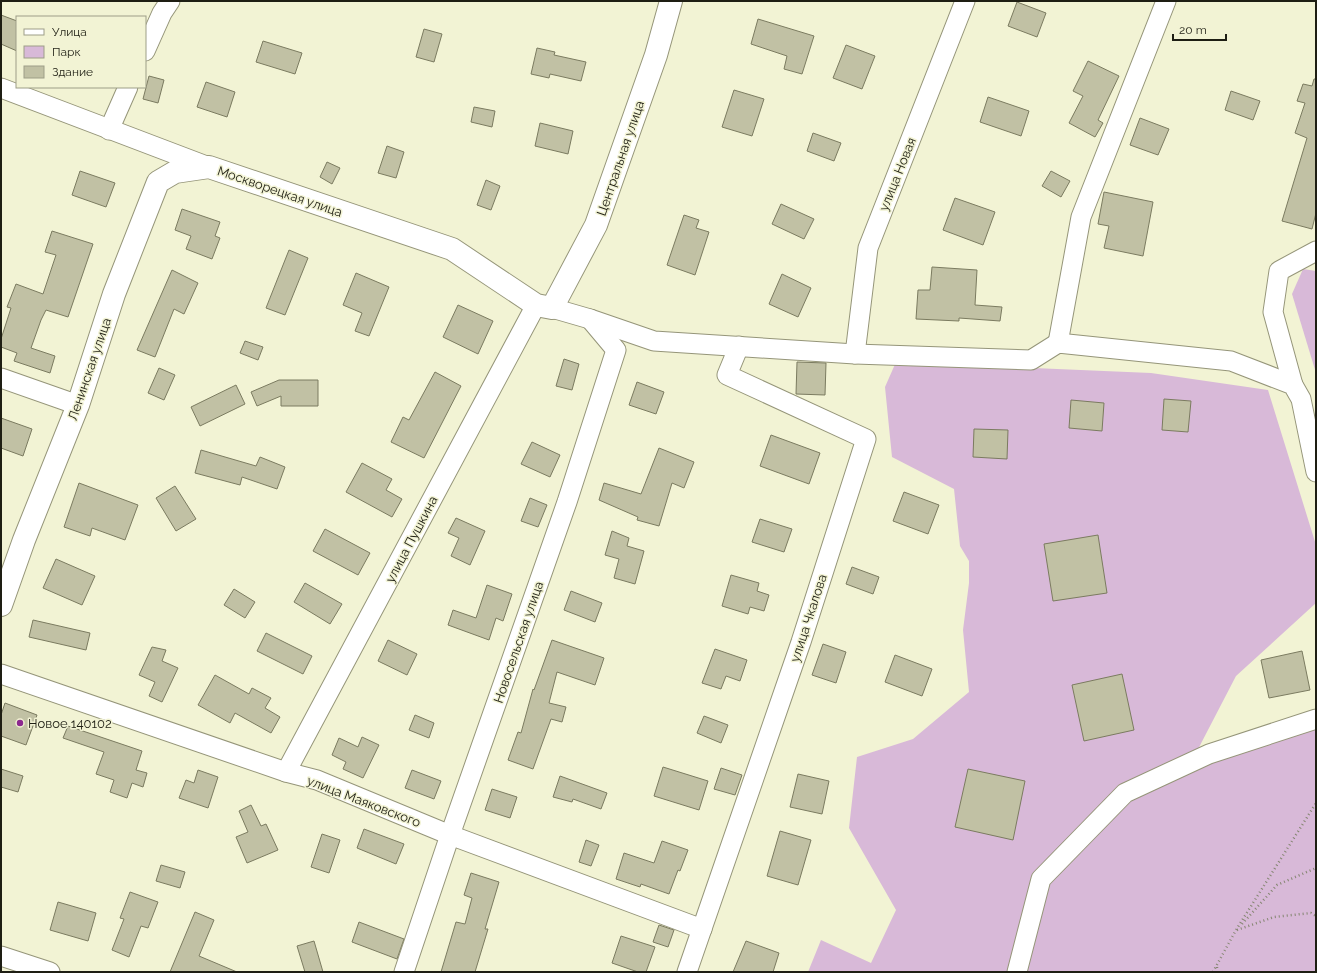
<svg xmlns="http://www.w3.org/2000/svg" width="1317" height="973" font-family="Raleway,sans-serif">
<rect width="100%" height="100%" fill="#f2f3d4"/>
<g fill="#d8b9d8">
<polygon points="1303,269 1316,271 1316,373 1292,294"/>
<polygon points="896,362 1151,373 1268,390 1316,545 1316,603 1236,676 1195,755 1316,723 1316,972 808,972 821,940 871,963 896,910 849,828 857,757 913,739 969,692 963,630 969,583 969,561 960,546 954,489 892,457 885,387"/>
</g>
<g fill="#c1c1a4" stroke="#7b7b60">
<polygon points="1017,2 1046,13 1037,37 1008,26"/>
<polygon points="1,15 17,21 17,51 1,44"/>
<polygon points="758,19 814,36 802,74 784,69 787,56 751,44"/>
<polygon points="424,29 442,34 434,62 416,57"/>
<polygon points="263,41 302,53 295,74 256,62"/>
<polygon points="846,45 875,56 862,89 833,78"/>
<polygon points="537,48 555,52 554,55 586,62 581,81 550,74 549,78 531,74"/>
<polygon points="1088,61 1119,76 1098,120 1103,123 1095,137 1069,123 1083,96 1073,91"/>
<polygon points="149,76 164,80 158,103 143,99"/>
<polygon points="1314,79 1316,79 1316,213 1312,229 1282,221 1307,138 1295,133 1305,103 1297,101 1303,84 1312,86"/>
<polygon points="206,82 235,92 227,117 197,107"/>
<polygon points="734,90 764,99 752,136 722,127"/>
<polygon points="1231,91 1260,101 1253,120 1225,110"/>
<polygon points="988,97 1029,111 1021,136 980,122"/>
<polygon points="474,107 495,111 492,127 471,122"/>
<polygon points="1140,118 1169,129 1158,155 1130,145"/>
<polygon points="540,123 573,131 568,154 535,146"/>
<polygon points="813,133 841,143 834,161 807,151"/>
<polygon points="387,146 404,152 396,178 378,173"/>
<polygon points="327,162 340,168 332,184 320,177"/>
<polygon points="80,171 115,183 106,207 72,195"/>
<polygon points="1051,171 1070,181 1061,197 1042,186"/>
<polygon points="486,180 500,186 491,210 477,205"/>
<polygon points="1104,192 1153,202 1143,256 1104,248 1109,226 1098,224"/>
<polygon points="955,198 995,212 983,245 943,230"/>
<polygon points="781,204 814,219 804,239 772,224"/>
<polygon points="182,209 220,222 215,236 220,238 212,259 186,249 191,236 175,230"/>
<polygon points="684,215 699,220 696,228 709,232 695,275 667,265"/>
<polygon points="52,231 93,244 68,317 46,310 41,320 31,348 55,356 50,373 14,361 17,353 1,347 1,339 11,308 7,307 16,284 43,294 56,255 45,252"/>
<polygon points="289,250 308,258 285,315 266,308"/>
<polygon points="932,267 977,270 975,305 1002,307 1000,321 959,318 959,321 916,319 918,290 930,290"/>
<polygon points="172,270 198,283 184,314 174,309 155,357 137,350"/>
<polygon points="356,273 389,287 369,336 355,331 362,313 343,305"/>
<polygon points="782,274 811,288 798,317 769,304"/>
<polygon points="458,305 493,321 478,354 443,337"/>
<polygon points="245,341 263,347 258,360 240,353"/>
<polygon points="564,359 579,364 572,390 556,386"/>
<polygon points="797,362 826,363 825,395 796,394"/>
<polygon points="159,368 175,375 164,400 148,393"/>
<polygon points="435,372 461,386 424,458 391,442 403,417 409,420"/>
<polygon points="279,380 318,380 318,406 281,406 281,396 257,406 251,392"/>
<polygon points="637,382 664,392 656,414 629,405"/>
<polygon points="236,385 245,404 200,426 191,407"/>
<polygon points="1164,399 1191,401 1188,432 1162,430"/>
<polygon points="1071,400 1104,403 1102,431 1069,428"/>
<polygon points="1,418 32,429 23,456 1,448"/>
<polygon points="974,429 1008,430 1007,459 973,457"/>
<polygon points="771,435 820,453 809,484 760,466"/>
<polygon points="532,442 560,455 550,477 521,464"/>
<polygon points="659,448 694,462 684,488 672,483 659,526 637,520 638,517 599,500 604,483 641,494"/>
<polygon points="201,450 256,466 260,457 285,467 277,489 242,477 240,485 195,473"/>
<polygon points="362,463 392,479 386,490 402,499 392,517 346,492"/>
<polygon points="79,483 138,505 125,540 92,528 90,536 64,527"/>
<polygon points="175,486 196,519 176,531 156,498"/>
<polygon points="904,492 939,505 928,534 893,521"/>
<polygon points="530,498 547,505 538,527 521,521"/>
<polygon points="456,518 485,531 470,565 451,556 459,538 448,533"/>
<polygon points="760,519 792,529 784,552 752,542"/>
<polygon points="325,529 370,553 358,575 313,551"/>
<polygon points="612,531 629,538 627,546 644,551 635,584 614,578 619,559 605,555"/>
<polygon points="1098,535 1107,593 1053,601 1044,544"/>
<polygon points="56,559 95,576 82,605 43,588"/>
<polygon points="852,567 879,577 873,594 846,584"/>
<polygon points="731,575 759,583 757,591 769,595 764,611 750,607 748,614 722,606"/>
<polygon points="305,583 342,604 330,624 294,602"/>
<polygon points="487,585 512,594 503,621 496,618 489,640 448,625 453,610 476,618"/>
<polygon points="234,589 255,602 245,618 224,605"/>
<polygon points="571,591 602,603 595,622 564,610"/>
<polygon points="33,620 90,633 86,650 29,637"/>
<polygon points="266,633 312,656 303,674 257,651"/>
<polygon points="388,640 417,654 407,675 378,661"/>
<polygon points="552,640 604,658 595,685 557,672 549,703 566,707 562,722 551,719 533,769 508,760 518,732 521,733 533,689 534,690"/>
<polygon points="823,644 846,652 836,683 812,675"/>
<polygon points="152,647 166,650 162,661 178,668 162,702 149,696 155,682 139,675"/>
<polygon points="715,649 747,660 740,681 726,676 721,689 702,683"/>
<polygon points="1302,651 1310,690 1269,698 1261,660"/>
<polygon points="895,655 932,669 922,696 885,682"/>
<polygon points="1122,674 1134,730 1084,741 1072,685"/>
<polygon points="215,675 249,694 252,688 271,698 265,708 280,717 271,733 235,713 230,723 198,705"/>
<polygon points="5,703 37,715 26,745 1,736 1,715"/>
<polygon points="415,715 434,723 429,738 409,730"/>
<polygon points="704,716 728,725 721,743 697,733"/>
<polygon points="68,726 142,751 136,770 147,773 143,787 132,783 127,798 110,792 114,780 96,774 104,752 63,738"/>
<polygon points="362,737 379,745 363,778 343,769 346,762 332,755 339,738 358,747"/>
<polygon points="663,767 708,781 699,810 654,796"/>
<polygon points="721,768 742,775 735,795 714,789"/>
<polygon points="1,769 23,776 18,792 1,787"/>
<polygon points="968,769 1025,781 1013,840 955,827"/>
<polygon points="198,770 218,777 208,808 179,798 186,780 194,783"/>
<polygon points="412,770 441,781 434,799 405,788"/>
<polygon points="798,774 829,781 822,814 790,807"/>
<polygon points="560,776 607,793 601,809 573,799 572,802 553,797"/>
<polygon points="492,789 517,797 510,818 485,810"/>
<polygon points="251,805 261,826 266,824 278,850 247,863 236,837 248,832 239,811"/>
<polygon points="364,829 404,844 396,864 357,848"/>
<polygon points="780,831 811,840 798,885 767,876"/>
<polygon points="322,834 340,840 329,873 311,867"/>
<polygon points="586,840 599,845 591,866 579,862"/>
<polygon points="662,841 688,850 680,871 678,870 669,894 641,884 640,887 616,879 624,853 654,863"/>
<polygon points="161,865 185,872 180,888 156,881"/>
<polygon points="471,873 499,882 485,929 488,929 475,972 441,972 456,922 465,924 472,898 464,895"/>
<polygon points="130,892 158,902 148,928 141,926 129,957 112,950 124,919 120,918"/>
<polygon points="58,902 96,913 88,941 50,930"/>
<polygon points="195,912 214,920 199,956 237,972 170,972"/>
<polygon points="359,922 404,939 397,959 352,942"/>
<polygon points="659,925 674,930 668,947 653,942"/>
<polygon points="621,936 655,947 646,972 638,972 612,963"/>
<polygon points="314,941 323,972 305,972 297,946"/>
<polygon points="746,941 779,953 773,972 733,972"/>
</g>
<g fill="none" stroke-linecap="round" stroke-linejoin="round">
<g stroke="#959579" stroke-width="21">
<g id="minor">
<polyline points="145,51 162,13 170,1"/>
<polyline points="1,88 209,167"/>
<polyline points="109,130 128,87"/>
<polyline points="552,308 590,319 654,341 855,354 1031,360 1058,343 1231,361 1293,385 1301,399 1316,472"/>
<polyline points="1058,343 1081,217 1166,1"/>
<polyline points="855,354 868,248 965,1"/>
<polyline points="1,378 78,405"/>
<polyline points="1293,385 1273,312 1279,271 1316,251"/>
<polyline points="1,674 286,772 317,780 450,835 702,929"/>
<polyline points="286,772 536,305"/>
<polyline points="1,956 50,972"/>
<polyline points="404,972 450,835 567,502 616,350 590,319"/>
<polyline points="687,972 801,642 866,439 727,375 739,346"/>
<polyline points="1017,972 1041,879 1125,793 1209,754 1316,719"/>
</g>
</g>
<g stroke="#959579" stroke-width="24">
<polyline id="tertiary" points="1,605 24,540 78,405 114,294 158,182 175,172 209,167 452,249 536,305 552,308 596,225 656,55 671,1"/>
</g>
<g stroke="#848570" stroke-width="2.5" stroke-dasharray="1 3" stroke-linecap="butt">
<polyline points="1242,924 1277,885 1316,868"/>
<polyline points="1237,930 1274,917 1311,913 1316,916"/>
<polyline points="1213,972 1236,930 1316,803"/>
<polyline points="1217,972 1217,965"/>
</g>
<use href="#minor" stroke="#fff" stroke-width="19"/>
<use href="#tertiary" stroke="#fff" stroke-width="22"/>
</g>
<circle fill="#8c288f" stroke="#f2f3d4" stroke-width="1.5" cx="20" cy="723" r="4"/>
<g text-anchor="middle" stroke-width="3" stroke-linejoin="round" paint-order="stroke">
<g font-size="13" fill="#1e1e13" stroke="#f2f3d4">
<text transform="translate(620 158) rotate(-71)" y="5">Центральная улица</text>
<text transform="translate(897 174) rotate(-68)" y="5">улица Новая</text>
<text transform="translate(280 191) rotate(19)" y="5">Москворецкая улица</text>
<text transform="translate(89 369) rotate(-71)" y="5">Ленинская улица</text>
<text transform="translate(411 539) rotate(-62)" y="5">улица Пушкина</text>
<text transform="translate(808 618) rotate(-72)" y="5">улица Чкалова</text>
<text transform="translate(518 642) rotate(-71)" y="5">Новосельская улица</text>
<text transform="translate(364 801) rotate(21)" y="5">улица Маяковского</text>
</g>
<g font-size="13" fill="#1e1e13" stroke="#f2f3d4" text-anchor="start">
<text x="28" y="728">Новое 140102</text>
</g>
</g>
<rect width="1317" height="973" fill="none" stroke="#1e1e13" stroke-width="4"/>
<rect x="16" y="16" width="130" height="72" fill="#f2f3d4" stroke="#9d9e87"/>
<rect x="24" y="29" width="20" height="6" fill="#ffffff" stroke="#9d9e87"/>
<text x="52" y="36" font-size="12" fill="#1e1e13">Улица</text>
<rect x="24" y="46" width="20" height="12" fill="#d8b9d8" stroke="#9d9e87"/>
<text x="52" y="56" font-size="12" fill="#1e1e13">Парк</text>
<rect x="24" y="66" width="20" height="12" fill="#c1c1a4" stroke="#9d9e87"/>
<text x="52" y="76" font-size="12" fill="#1e1e13">Здание</text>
<path d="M1173 34v6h53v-6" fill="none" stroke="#1e1e13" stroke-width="2"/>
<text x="1179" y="34" font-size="12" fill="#1e1e13" stroke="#f2f3d4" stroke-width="3" paint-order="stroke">20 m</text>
</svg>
